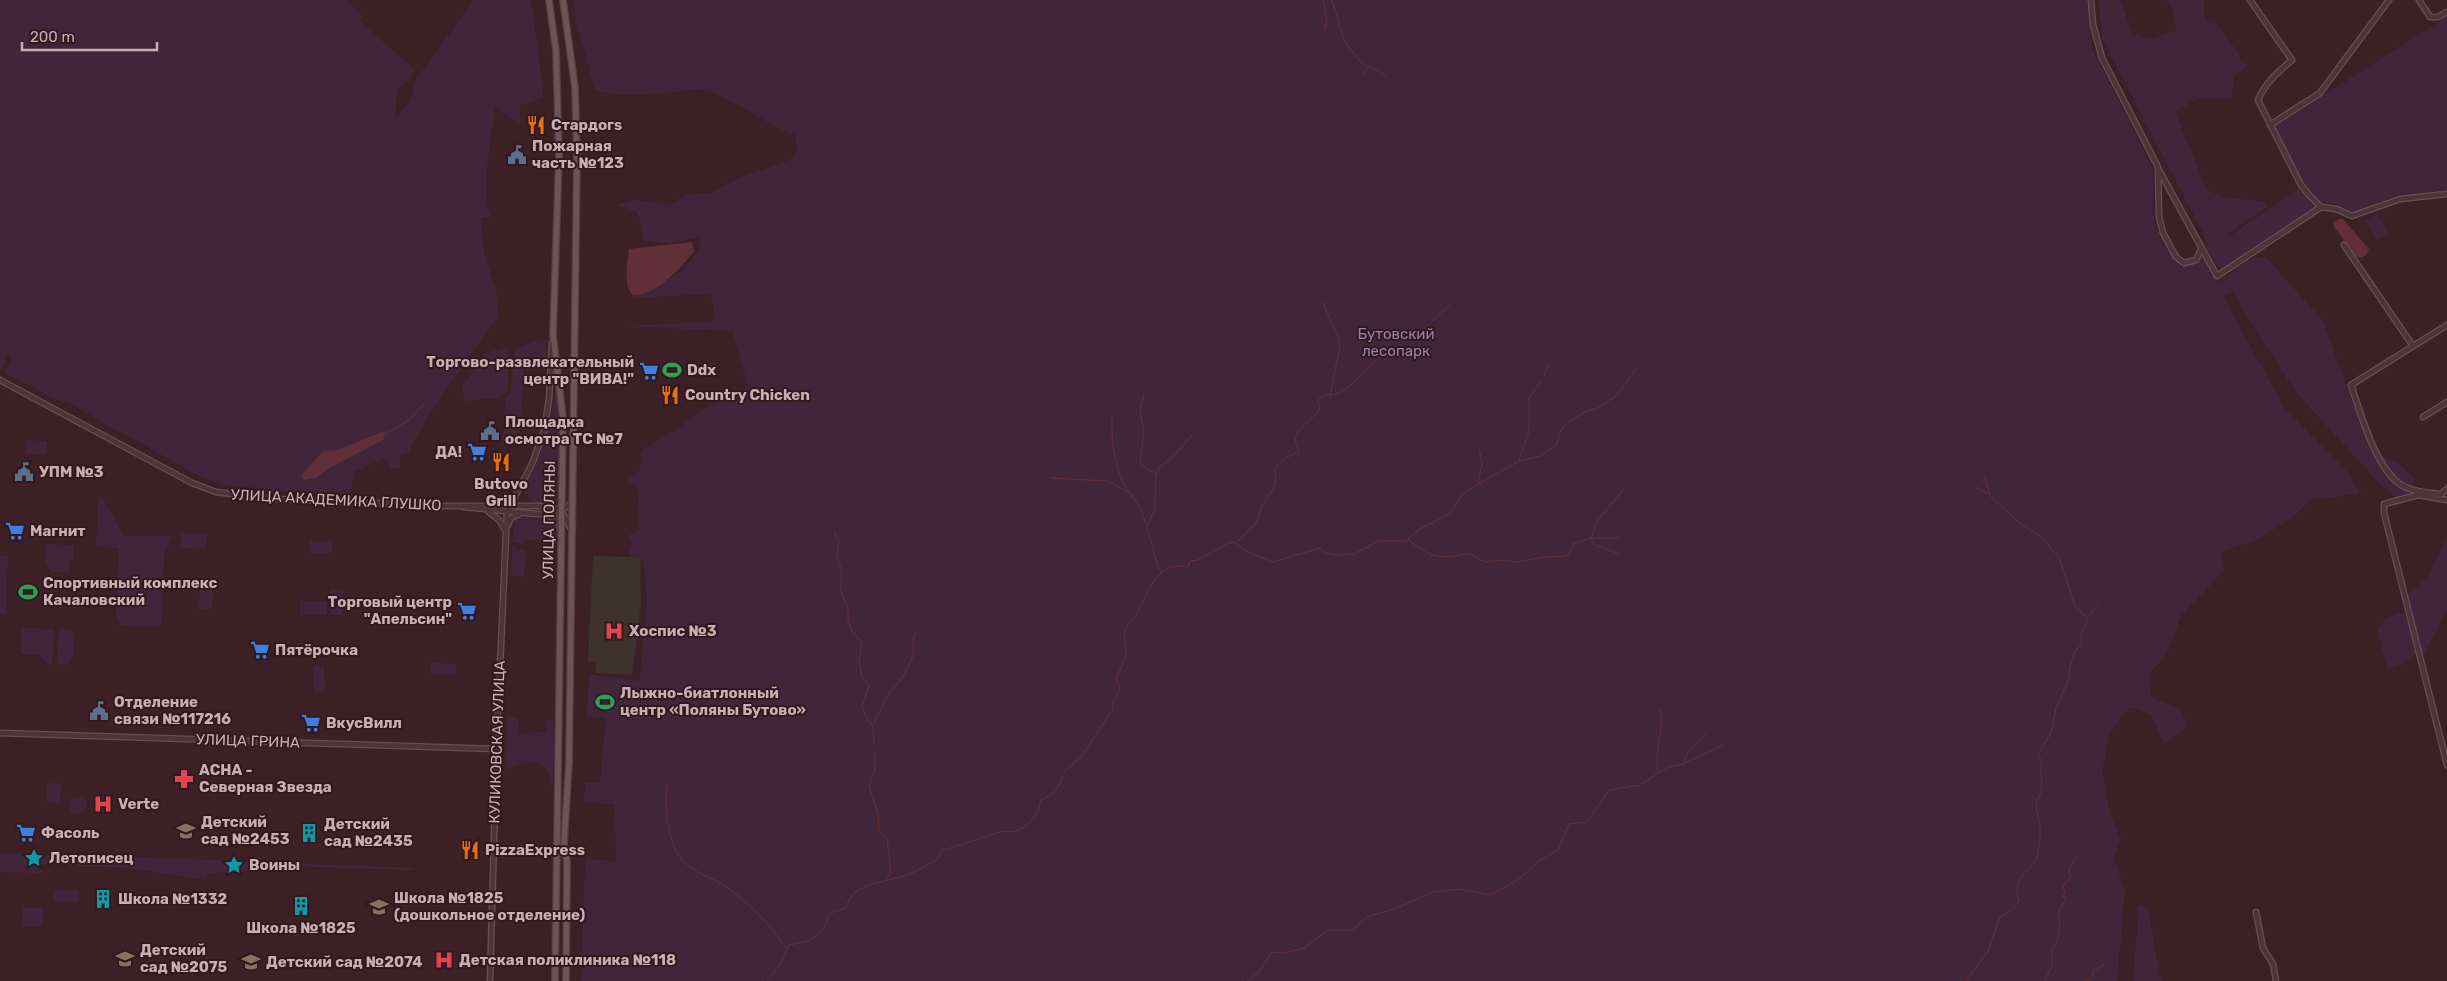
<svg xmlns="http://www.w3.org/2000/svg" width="2447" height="981" font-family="Rubik,sans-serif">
<rect width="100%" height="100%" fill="#3c2026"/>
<polygon fill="#3d322c" points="593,556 640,557 641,602 632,675 596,673 596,662 588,661"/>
<g fill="#41263b">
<path d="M0,0H347L362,16L360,21L414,69L411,79L397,88L395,118L411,101L415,81L474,0H531L544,98L520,105V124L495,107C492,134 480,194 491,217L481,218L484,253L496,290L498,317L443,393L412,444L411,451L400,455V468H390L386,458L353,472L351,494L293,492L221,484L196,474L65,401L63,403L5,373L12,357L8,354L2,370L0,369Z"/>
<path d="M573,0H2087L2092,49L2153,169V213L2156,227L2166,250L2182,264H2191L2202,256L2218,282L2253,257H2266L2323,321L2371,452L2399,464L2415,479L2408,494L2396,498L2377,481L2295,391L2232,292L2222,295L2284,407L2346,471L2361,493L2311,500L2289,520L2256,540L2225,550L2220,555L2224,570L2181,616L2167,654L2149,674L2151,697L2181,709L2188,726L2164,744L2151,714L2130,707L2110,732L2103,767L2104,785L2111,817L2121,839L2114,858L2125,892L2117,981H581L585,859L616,861L615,804L584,803L585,783H600L606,718L587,717L589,674L639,681C643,646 651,595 643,561L629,554L633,545L628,536L640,530L637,512L639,491L628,480L640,471L641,451L678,428L711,404L749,388L732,331L625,326L711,322L715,317L711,294L632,298L681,272L701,247L698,238L668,243L644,241L640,219L636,211L618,206C629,194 654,203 670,205L686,195L709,193L734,180L794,158L797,147L795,135C762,123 736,98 702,90C694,89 683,91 675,92C648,94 622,98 595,90L575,17Z"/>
<polygon points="2099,0 2120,0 2133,33 2150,39 2177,30 2172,8 2166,0 2204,0 2204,14 2210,25 2215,22 2239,54 2240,62 2248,65 2234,76 2231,99 2196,99 2175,112 2207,190 2226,198 2263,201 2267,207 2227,234 2231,235 2299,189 2316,208 2224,268 2218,267 2206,247 2209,245 2102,38"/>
<path d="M2447,17V190L2396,195L2357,212L2345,210L2332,203L2329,204C2304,200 2286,146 2275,126Z"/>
<polygon points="2377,214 2388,234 2376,240 2365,220"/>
<polygon points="546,340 546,363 525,362 519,431 513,440 501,440 504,430 505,399 511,391 514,352 520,347 533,341"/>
<polygon points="507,347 509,359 507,392 499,398 465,401 462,387 486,353"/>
<path d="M556,380L560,419L559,498L555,503C542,506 528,504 523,490C544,452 553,423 556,380Z"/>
<polygon points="27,440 47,441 46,454 26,454"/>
<polygon points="98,497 102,498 124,536 173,536 164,554 162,622 158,627 120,626 116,616 119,548 96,547"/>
<polygon points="522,517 554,521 558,530 558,545 554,540 525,540 524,544 512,542 515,521"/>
<polygon points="181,533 207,534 206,549 180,548"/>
<polygon points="2447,535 2447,609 2425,652 2421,651 2408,595 2428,577"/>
<rect x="310" y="541" width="22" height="12"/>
<polygon points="46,544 73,545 73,560 69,560 69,573 51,572 46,562"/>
<polygon points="512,547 526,551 524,577 511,575"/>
<polygon points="0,556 8,556 6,614 0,614"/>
<polygon points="201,579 214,579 212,609 199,609"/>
<polygon points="330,589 343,589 342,615 330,614"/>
<rect x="300" y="601" width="27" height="14"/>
<polygon points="2398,614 2405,614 2416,653 2401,665 2388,669 2377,629 2387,618"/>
<polygon points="21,628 54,629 52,664 50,665 39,655 21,654"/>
<path d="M62,630H70C76,637 74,660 68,665L60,664L57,661L59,635Z"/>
<polygon points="431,663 456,664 456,675 431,675"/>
<polygon points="324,666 325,691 314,692 313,667"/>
<path d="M507,713L519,720V733L546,732V720H553V785H550C552,756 524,761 506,769Z"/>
<polygon points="49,783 61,784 60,804 47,802 47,785"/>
<circle cx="78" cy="805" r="9"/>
<polygon points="0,853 278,862 277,870 208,873 207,880 130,868 42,864 42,873 0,872"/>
<polygon points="281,863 414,868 410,870 281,866"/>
<polygon points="54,890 79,891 79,902 54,901"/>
<polygon points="2139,905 2147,906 2161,981 2133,981"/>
<rect x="23" y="908" width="20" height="18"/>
</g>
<g fill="#612f39">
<polygon points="2342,218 2369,249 2366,255 2361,258 2356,256 2334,227 2333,222"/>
<path d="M692,242L694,251C682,267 656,296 633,295C622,284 628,262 629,249Z"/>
<polygon points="385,431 383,440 331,467 315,478 304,480 301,475 324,451 337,450"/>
</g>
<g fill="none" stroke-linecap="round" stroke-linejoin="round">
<g stroke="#612f39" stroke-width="1">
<polyline points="1323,0 1327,21 1325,29"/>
<path d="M1331,0C1338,14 1339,28 1345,41C1345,43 1358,58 1359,60C1369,70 1378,66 1388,79"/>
<polyline points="1364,74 1368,66"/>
<polyline points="1322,301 1338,336 1340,346 1330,396"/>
<polyline points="1544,376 1549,363"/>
<polyline points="1144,394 1140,411 1144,432 1140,462 1146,469 1156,473 1155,509 1147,526"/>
<path d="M1112,416C1111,439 1114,464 1124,484C1129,493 1137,501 1141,510C1150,531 1152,552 1161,573"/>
<polyline points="384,435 409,420 424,404"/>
<polyline points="1519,460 1529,431 1529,398 1541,381"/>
<polyline points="1156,473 1161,466 1172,458 1193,434"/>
<polyline points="1051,478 1107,481 1130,493"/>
<polyline points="1478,483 1482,463 1479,449"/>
<polyline points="1975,485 1978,489 1988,494"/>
<polyline points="834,532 839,541 837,556 842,573 840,588 848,608 848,619 852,631 862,643 859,661 862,676 869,686 862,706 865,715 873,727 874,745"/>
<polyline points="1591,538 1595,545 1619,554"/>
<polyline points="1593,538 1619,538"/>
<path d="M1409,540C1430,558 1442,560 1469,553L1484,562L1501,560L1516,562L1544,557L1565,556L1569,554L1573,544L1591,538L1598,520L1623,490"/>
<path d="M1237,542L1256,523L1262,506L1276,484L1275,468L1285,458L1299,452L1295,439L1298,431L1320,410L1318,400C1323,393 1331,396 1339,393C1355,386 1365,367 1380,357C1389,351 1399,351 1405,340C1423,334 1435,317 1450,305"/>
<polyline points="2088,617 2098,604"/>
<polyline points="873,725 889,693 903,677 913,656 913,639 916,632"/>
<polyline points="875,752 875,769 869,786 878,813 879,832 887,838 891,872 887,879"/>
<polyline points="1684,763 1724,745"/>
<path d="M1064,772L1082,756L1113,709V702L1120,689L1116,679C1119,671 1127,659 1126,650C1126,643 1123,637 1125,631C1127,623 1133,621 1136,615C1149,594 1155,560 1188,567L1190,561L1198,560L1230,542L1236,543L1246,551L1273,562L1320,548L1325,553L1336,555L1354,554L1379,541H1406L1418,530L1451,513L1461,496L1471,488L1519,461L1540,456L1553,447L1557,444L1561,430L1570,421L1589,410L1596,409L1616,396L1637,368"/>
<path d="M1658,772C1653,748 1665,733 1660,709"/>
<path d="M667,783C665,806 666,841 682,860C693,873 712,877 725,886C750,904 769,923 786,948"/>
<path d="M767,981L780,964L789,945C800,943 813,941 821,932C832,920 820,914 844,909C848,904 850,896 855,892C865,885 881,882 892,879C910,876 924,867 938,859L941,851L1003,831C1017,835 1031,824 1038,811C1040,807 1039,803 1041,800C1055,795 1058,788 1063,776"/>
<polyline points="1247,981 1259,972 1272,952 1285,953 1304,948 1328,930 1352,930 1367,917 1397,908 1433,892 1459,889 1491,895 1519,879 1539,861 1558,850 1569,824 1587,822 1609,790 1640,785 1668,767 1684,764 1687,753 1708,731"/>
<path d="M1966,981L1988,951L2000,917C2009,913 2015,908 2019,900C2010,873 2035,872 2038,853C2039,845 2041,834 2040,826C2039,818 2036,812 2036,804C2037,798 2041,795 2041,790C2043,780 2039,773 2042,763L2038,754L2051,733L2056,708L2068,681L2070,667L2075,651L2082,644L2081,634L2088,618L2075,607L2059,557L2040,536L2022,525L1990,496L1984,475"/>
<polyline points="2045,981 2052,965 2052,950 2057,942 2060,924 2058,913 2066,898 2062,896 2065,892 2063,886 2071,877 2069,869 2077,855"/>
<polyline points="2084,981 2091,979 2094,971 2105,964"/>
</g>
<g stroke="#674f54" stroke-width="7">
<g id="minor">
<polyline points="2091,0 2093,25 2102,58 2158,167 2159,217 2163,233 2176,257 2184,263 2196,260 2201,249"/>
<path d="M2250,0L2292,60C2278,72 2265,83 2258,100L2301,185L2309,195L2321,207L2336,209L2352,216L2400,199L2447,194"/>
<polyline points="2419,0 2430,17 2438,17 2447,12"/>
<polyline points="2270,125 2320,93 2389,0"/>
<polyline points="2160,172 2217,276 2321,207"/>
<polyline points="2344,245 2413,346"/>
<path d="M2447,325L2351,385C2361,414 2376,471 2403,486C2414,492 2429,493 2441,494L2447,489"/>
<polyline points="0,380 192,483 216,492 276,499 444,506 549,506 562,511 571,529"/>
<polyline points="2423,417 2447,402"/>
<polyline points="2447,500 2418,495 2384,504 2384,513 2447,765"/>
<polyline points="464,507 547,515 562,511 573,501"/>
<polyline points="489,512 499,520 505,530"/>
<polyline points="549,516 557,521 561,529"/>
<polyline points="508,525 511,518 519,514"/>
<polyline points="0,733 497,749"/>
<polyline points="2256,912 2263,948 2273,964 2276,981"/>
<polyline points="490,981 497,733 507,512 532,464 544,431 549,399 552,343"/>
</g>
</g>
<g stroke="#553d42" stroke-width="8">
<g id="major">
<polyline points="549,0 556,51 559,156 553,334 563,418 555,981"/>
<polyline points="563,0 575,88 577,155 569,763 564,843 567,862 566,981"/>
</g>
</g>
<use href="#minor" stroke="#4c3439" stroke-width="4.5"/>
<use href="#major" stroke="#6d5258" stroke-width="5.5"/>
</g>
<defs>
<g id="restaurant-bare" transform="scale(1.5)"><path d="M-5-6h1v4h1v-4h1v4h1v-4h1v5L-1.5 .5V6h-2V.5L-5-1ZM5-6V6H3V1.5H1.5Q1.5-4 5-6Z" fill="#e8710a" stroke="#31191e" stroke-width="2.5" paint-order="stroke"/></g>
<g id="civic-bare" transform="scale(1.5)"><path d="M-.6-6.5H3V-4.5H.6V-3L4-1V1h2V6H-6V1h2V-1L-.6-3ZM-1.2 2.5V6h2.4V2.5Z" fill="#5c6f8a" stroke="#31191e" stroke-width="2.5" paint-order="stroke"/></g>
<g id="stadium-bare" transform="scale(1.5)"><path d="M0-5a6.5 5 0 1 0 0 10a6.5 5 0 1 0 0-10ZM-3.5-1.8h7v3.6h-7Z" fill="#2e9e5b" stroke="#31191e" stroke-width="2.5" paint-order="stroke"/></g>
<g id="supermarket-bare" transform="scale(1.5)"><path d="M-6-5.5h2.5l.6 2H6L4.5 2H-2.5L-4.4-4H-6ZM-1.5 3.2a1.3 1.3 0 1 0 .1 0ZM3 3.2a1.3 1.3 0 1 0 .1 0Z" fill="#3f7fe0" stroke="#31191e" stroke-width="2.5" paint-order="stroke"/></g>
<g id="hospital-bare" transform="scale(1.5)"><path d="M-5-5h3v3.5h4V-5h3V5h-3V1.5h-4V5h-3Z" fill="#e0444e" stroke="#31191e" stroke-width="2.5" paint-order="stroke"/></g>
<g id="pharmacy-bare" transform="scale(1.5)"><path d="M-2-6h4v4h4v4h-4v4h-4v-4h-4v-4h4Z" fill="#e0444e" stroke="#31191e" stroke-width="2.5" paint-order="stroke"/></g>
<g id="school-bare" transform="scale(1.5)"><path d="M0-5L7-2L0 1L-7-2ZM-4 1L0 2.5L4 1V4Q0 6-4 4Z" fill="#8d6e63" stroke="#31191e" stroke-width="2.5" paint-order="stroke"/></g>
<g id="building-bare" transform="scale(1.5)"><path d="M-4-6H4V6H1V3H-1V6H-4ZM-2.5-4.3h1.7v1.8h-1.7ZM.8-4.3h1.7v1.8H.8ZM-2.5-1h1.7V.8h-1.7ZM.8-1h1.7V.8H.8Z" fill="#0f9aa8" stroke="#31191e" stroke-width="2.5" paint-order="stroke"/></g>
<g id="sight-bare" transform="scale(1.5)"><path d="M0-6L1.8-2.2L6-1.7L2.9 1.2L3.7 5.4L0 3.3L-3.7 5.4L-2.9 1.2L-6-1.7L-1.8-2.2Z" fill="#0f9aa8" stroke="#31191e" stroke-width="2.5" paint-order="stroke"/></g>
</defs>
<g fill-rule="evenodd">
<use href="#restaurant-bare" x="536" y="125"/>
<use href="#civic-bare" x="517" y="155"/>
<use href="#stadium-bare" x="672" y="370"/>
<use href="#supermarket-bare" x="649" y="371"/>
<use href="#restaurant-bare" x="670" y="395"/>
<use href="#civic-bare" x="490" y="431"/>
<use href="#supermarket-bare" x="477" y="452"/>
<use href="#restaurant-bare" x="501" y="462"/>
<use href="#civic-bare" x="24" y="472"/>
<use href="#supermarket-bare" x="15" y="531"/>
<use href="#stadium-bare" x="28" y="592"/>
<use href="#supermarket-bare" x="467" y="611"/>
<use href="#hospital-bare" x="614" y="631"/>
<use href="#supermarket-bare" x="260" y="650"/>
<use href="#stadium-bare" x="605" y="702"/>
<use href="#civic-bare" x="99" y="711"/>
<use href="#supermarket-bare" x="311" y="723"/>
<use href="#pharmacy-bare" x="184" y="779"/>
<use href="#hospital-bare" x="103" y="804"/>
<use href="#school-bare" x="186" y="831"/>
<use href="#supermarket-bare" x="26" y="833"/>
<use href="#building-bare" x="309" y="833"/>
<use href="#restaurant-bare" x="470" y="850"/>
<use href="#sight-bare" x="34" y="858"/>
<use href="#sight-bare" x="234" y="865"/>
<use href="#building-bare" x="103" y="899"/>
<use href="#building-bare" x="301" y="906"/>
<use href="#school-bare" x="379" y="907"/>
<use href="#school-bare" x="125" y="959"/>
<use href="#hospital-bare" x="444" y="960"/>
<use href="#school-bare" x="251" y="962"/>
</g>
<g text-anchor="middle" stroke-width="4" stroke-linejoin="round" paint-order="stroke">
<g font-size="15" font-weight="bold" fill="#c8afb4" stroke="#31191e" text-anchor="start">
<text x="551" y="130">Стардогs</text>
<text x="532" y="151">Пожарная<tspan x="532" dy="17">часть №123</tspan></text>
<text x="634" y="367" text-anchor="end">Торгово-развлекательный<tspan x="634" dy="17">центр "ВИВА!"</tspan></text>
<text x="687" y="375">Ddx</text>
<text x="685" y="400">Country Chicken</text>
<text x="505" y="427">Площадка<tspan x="505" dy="17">осмотра ТС №7</tspan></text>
<text x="462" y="457" text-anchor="end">ДА!</text>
<text x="39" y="477">УПМ №3</text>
<text x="501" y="489" text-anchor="middle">Butovo<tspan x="501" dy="17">Grill</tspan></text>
<text x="30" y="536">Магнит</text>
<text x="43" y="588">Спортивный комплекс<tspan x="43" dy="17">Качаловский</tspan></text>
<text x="452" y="607" text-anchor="end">Торговый центр<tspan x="452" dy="17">"Апельсин"</tspan></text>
<text x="629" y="636">Хоспис №3</text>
<text x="275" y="655">Пятёрочка</text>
<text x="620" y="698">Лыжно-биатлонный<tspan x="620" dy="17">центр «Поляны Бутово»</tspan></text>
<text x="114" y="707">Отделение<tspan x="114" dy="17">связи №117216</tspan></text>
<text x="326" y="728">ВкусВилл</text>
<text x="199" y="775">АСНА -<tspan x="199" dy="17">Северная Звезда</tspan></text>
<text x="118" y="809">Verte</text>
<text x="201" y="827">Детский<tspan x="201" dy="17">сад №2453</tspan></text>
<text x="324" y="829">Детский<tspan x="324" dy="17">сад №2435</tspan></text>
<text x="41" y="838">Фасоль</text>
<text x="485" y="855">PizzaExpress</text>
<text x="49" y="863">Летописец</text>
<text x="249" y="870">Воины</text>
<text x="394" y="903">Школа №1825<tspan x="394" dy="17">(дошкольное отделение)</tspan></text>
<text x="118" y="904">Школа №1332</text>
<text x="301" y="933" text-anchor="middle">Школа №1825</text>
<text x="140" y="955">Детский<tspan x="140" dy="17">сад №2075</tspan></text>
<text x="459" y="965">Детская поликлиника №118</text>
<text x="266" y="967">Детский сад №2074</text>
</g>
<g font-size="15" fill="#9683b0" stroke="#31191e">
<text x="1396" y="339">Бутовский<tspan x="1396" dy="17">лесопарк</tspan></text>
</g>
<g font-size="15" fill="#c8afb4" stroke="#31191e">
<text transform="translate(336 500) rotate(3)" y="5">УЛИЦА АКАДЕМИКА ГЛУШКО</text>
<text transform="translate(549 520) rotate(-89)" y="5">УЛИЦА ПОЛЯНЫ</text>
<text transform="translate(248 741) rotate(2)" y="5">УЛИЦА ГРИНА</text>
<text transform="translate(497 742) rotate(-88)" y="5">КУЛИКОВСКАЯ УЛИЦА</text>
</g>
</g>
<path d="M22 42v8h135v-8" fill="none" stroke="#c8afb4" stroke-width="2.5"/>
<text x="30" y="42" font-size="15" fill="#c8afb4" stroke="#31191e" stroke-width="4" paint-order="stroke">200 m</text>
</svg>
